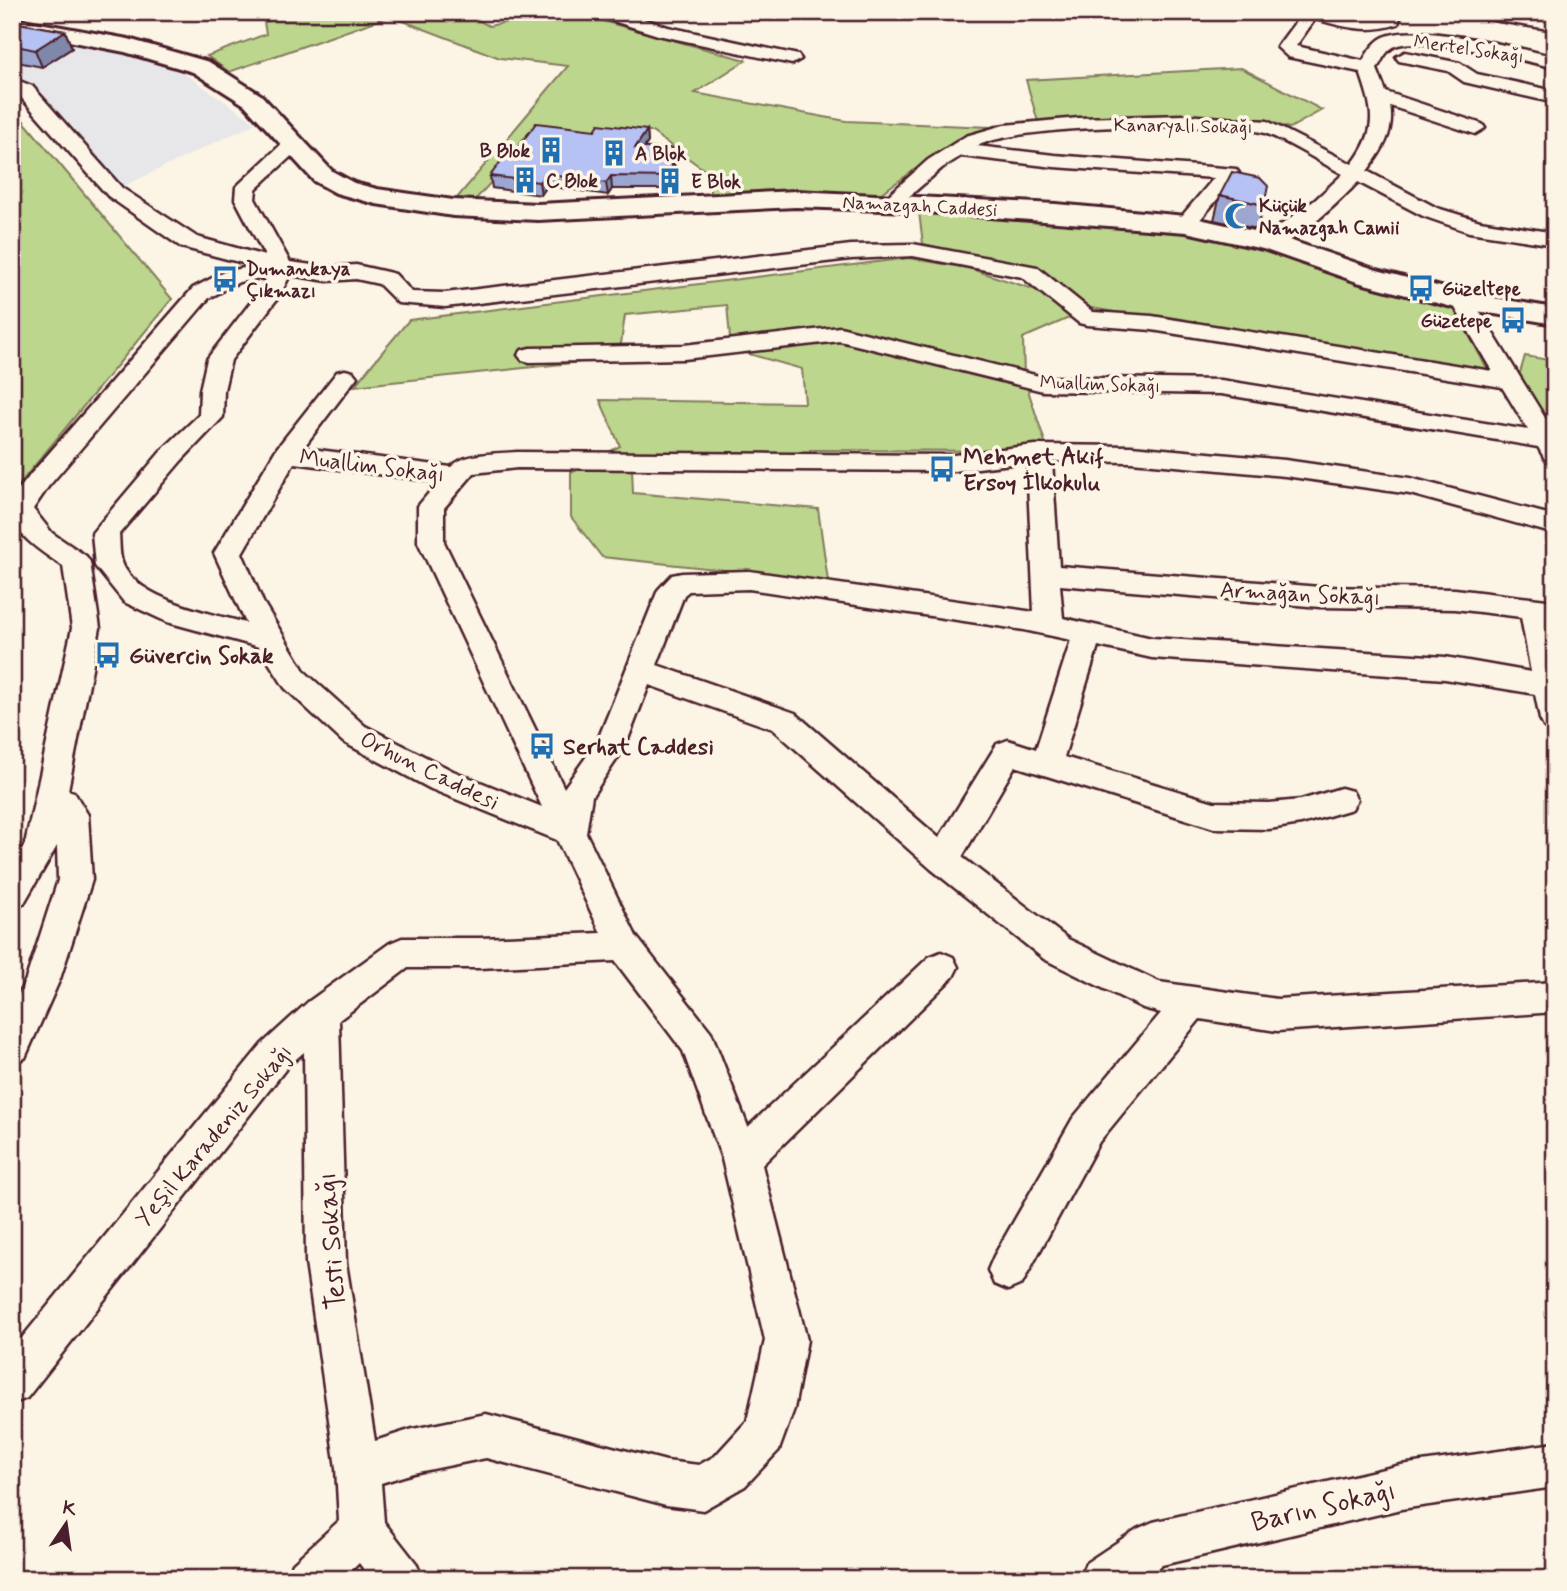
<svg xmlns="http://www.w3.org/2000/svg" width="1567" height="1591" font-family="Mynerve,sans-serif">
<rect width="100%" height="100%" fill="#fcf5e5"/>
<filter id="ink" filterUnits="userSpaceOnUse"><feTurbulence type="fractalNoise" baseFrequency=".0143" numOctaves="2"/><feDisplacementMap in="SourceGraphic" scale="14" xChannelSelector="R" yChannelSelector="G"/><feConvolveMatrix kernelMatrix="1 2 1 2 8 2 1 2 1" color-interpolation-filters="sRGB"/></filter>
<g filter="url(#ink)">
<polygon fill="#e7e6e9" points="12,34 109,49 182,72 256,123 124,186 24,79 12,74"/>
<g fill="#bcd68e" stroke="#837a5c" stroke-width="2">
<polygon points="303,12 463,12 489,26 553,12 569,12 746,60 695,93 846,121 991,127 941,152 881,193 710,195 710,174 652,132 539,129 475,200 457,198 568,66 500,58 390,16 229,72 207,56 266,34 264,22"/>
<path d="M1241,68L1322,110L1290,128C1209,107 1121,118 1038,122L1026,80Z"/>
<polygon points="12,107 172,299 12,493"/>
<polygon points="919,212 1184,229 1271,250 1343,277 1451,303 1493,379 1092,308 1023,338 1024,378 1048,451 810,450 809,467 632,467 633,493 818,509 828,581 602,557 571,517 571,472 620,446 600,400 805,403 802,369 731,349 727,305 625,315 619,358 354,386 409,320 909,258 968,268 1089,307 1033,269 923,244"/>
<polygon points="1525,356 1555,361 1555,437 1517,383"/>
</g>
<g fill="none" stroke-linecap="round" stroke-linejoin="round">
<g stroke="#4a1f2b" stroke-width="5">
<g id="street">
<polygon points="594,12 622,12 668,27 798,55 801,59 792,64 658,35 597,16"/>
<path d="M1303,12H1328L1362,19L1384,17V12H1402L1398,24C1369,34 1344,27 1315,19L1296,46L1363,61C1368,52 1374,42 1384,37C1416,22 1519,48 1555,57V68C1522,60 1427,37 1398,45C1387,48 1382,60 1377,69L1386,92L1482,124L1485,128L1475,134L1390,106C1395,132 1382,151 1367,171L1437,208L1480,221L1555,233V245L1469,232L1423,216L1358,182C1341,200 1287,253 1263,248L1260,243L1263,238L1315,200L1343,174C1323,164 1279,136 1261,132C1211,122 1020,124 977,146L1054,155L1236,169L1239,173L1236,177L1193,228H1179L1175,224L1214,178L1054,167L961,156L942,168L898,206H884L881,202L928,160L966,136L1004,125L1079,118L1184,115L1267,121L1352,164C1379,129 1373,110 1360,72L1288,57L1277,47Z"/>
<polygon points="1465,12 1508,12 1555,20 1555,30 1474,17"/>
<polygon points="1405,52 1460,63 1477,74 1555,91 1555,103 1464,82 1448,71 1399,61 1396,57"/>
<path d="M12,78L32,86L122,188L197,237L265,256L235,199L236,187L287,139H301L304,143L301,147L256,189L255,199L290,262L327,267L356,265L387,272L395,274L412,292L445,293L851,245L913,244L1037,267L1093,312L1152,316L1492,371L1451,301L1454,296H1470L1555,434V461L1545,459L1538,447L1221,394L1043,391L840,341L684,359L530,362L522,360L518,355L522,350L530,348L684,345L840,327L1043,377L1221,380L1528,430L1502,387L1152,330L1087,325L1079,323L1022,277L913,256L851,259L445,307L398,303L379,284L356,279L327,281L290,275L280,295L231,360L224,390L223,417L181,461L119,534C120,543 119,553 122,562C134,599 213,614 246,623L214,553L277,448L337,372L345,370L353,372L357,377L303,448L451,467C465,452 497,454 517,452L954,455L1035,445L1131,446L1285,460L1410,478L1555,516V534L1410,494L1285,476L1131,462L1052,461L1059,566L1320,587L1455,589L1555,601V621L1550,620L1555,645V730L1544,727L1540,719L1535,694L1445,679L1152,658L1098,646L1064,757L1214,802L1269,803L1301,800L1341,788L1352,791L1357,800L1352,809L1301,824L1269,829L1214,828L1015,766L962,857L1068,939L1159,982L1277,999L1555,982V1012L1277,1031L1200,1019L1099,1142L1022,1284L1008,1290L994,1284L988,1270L994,1256L1073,1118L1161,1013L1143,1008L1044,959L931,869L773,729L649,685L625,747L592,796L586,833L636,936L711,1032L748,1127L929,957L941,952L953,957L958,967L953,977L762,1165L807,1340L794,1409L779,1450L745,1486L703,1510L666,1505L486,1458L413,1473L381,1483L384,1522L416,1563L423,1579H371L359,1563L343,1579H286L293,1563L339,1521L336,1468L306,1263L304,1052L288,1066L27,1398L12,1404V1350L262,1044L308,1002L390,943L402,938H480L601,933L557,840L431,789L343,742L285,688L259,647L167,622L124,602L95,566L92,533L163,449L199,415L200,390L207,359L261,289L267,277L239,282L209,298L48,487L33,509L52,533L86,556L90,562L100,628L68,790L74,792L88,815L92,880L60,979L25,1058L12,1063V1008L26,979L58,880L57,846L24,903L12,907V864L25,844L72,628L63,566C44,553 0,528 14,498C17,490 25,483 30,475L193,288L224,272L254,266L181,247L108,196L18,94L12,91ZM1027,462L1034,612L749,571L682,573L672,575L658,590L597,742L564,788L444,542V508L474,473L517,468L954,471ZM294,463L438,482L418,506V542L542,807L453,771L365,726L305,672L263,602L242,553ZM1060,585L1320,607L1455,609L1521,617L1531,672L1445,657L1152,638L1063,618ZM749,589L1024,630L1071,640L1036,749L1008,740L997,744L939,838L795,713L657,665L684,595L689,591ZM615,961L683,1051L722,1159L765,1340L747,1421L715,1456L699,1465L666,1461L486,1414L413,1429L375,1441L346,1263L339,1020L408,968H480Z"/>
<polygon points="1555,1443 1555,1487 1401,1509 1162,1565 1142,1579 1079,1579 1086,1563 1137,1529 1153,1522 1401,1465"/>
</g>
</g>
<g stroke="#4a1f2b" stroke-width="6">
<polygon id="secondary" points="12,18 128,39 209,62 261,95 332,171 354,183 377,189 453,200 538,204 796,191 1056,204 1186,216 1280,237 1377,270 1463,293 1555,308 1555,324 1452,307 1357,282 1263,249 1186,232 912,211 796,207 538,220 453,216 376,204 336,193 314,181 245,105 193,72 125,52 12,30"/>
</g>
<use href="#street" fill="#fcf5e5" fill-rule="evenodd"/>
<use href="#secondary" fill="#fcf5e5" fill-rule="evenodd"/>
</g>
<g fill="#9ca7d1" stroke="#4a1f2b" stroke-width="2">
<polygon points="12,22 65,31 72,48 42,67 12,61"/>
<polygon points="595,130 647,130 648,142 644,148 675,161 671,189 612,189 608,195 547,186 541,195 492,188 490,176 513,154"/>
<polygon points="1220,195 1264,205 1257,229 1214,220"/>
</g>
<g fill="#7f88aa" stroke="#4a1f2b" stroke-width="2">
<polygon points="65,31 72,48 42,67 35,50"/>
<polygon points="647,130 648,142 636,160 635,148"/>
<polygon points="675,148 675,161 671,189 670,177"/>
<polygon points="545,174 547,186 541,195 539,182"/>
<polygon points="611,176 612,189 608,195 606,183"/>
</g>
<g fill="#b5c2f3" stroke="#4a1f2b" stroke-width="2">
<polygon points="12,22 65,31 35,50 12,45"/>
<polygon points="536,123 595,130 599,124 647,130 635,148 675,148 670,177 611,176 606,183 545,174 539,182 490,176 507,153 513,154"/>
<polygon points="1232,172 1260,178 1268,186 1264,205 1220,195"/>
</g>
</g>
<defs>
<g id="building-bare" transform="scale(2.1)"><path d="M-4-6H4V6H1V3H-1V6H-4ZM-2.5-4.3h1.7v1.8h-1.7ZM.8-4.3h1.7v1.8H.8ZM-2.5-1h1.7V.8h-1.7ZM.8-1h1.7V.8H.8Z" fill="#1f6fb2" stroke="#fcf5e5" stroke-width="2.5" paint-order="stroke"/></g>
<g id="mosque-bare" transform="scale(2.1)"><path d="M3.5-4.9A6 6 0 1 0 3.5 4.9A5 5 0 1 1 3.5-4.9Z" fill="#1f6fb2" stroke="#fcf5e5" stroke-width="2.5" paint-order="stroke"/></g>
<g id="bus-bare" transform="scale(2.1)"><path d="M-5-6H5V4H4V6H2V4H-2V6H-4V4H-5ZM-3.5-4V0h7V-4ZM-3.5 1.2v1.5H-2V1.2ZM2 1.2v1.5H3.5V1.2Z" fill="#1f6fb2" stroke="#fcf5e5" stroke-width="2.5" paint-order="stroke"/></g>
</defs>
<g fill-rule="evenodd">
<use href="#building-bare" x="551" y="150"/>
<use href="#building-bare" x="614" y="153"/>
<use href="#building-bare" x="525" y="180"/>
<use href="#building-bare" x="670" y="181"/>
<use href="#mosque-bare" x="1238" y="216"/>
<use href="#bus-bare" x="225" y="279"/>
<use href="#bus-bare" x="1421" y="288"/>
<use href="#bus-bare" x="1513" y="320"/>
<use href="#bus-bare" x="942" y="469"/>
<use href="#bus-bare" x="108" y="655"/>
<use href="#bus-bare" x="542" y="746"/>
</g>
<g text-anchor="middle" stroke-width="7" stroke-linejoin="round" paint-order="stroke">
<g font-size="19" fill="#4a1f2b" stroke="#fcf5e5">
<text transform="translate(1469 48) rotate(8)" y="7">Mertel Sokağı</text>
<text transform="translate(1183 125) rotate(1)" y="7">Kanaryalı Sokağı</text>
<text transform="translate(920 205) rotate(3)" y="7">Namazgah Caddesi</text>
<text transform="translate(1100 383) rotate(2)" y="7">Muallim Sokağı</text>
</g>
<g font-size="19" font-weight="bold" fill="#4a1f2b" stroke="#fcf5e5" text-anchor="start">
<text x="530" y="157" text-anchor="end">B Blok</text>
<text x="635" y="160">A Blok</text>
<text x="546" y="187">C Blok</text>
<text x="691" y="188">E Blok</text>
<text x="1259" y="212">Küçük<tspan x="1259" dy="22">Namazgah Camii</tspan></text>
<text x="246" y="275">Dumankaya<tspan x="246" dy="22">Çıkmazı</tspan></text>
<text x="1442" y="295">Güzeltepe</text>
<text x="1492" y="327" text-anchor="end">Güzetepe</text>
</g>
<g font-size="23" font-weight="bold" fill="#4a1f2b" stroke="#fcf5e5" text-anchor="start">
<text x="963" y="464">Mehmet Akif<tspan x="963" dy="26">Ersoy İlkokulu</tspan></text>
<text x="129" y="663">Güvercin Sokak</text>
<text x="563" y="754">Serhat Caddesi</text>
</g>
<g font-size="23" fill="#4a1f2b" stroke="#fcf5e5">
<text transform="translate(372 465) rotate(7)" y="8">Muallim Sokağı</text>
<text transform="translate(1300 593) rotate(3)" y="8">Armağan Sokağı</text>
<text transform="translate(430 770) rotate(26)" y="8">Orhun Caddesi</text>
<text transform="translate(213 1135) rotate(-50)" y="8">Yeşil Karadeniz Sokağı</text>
</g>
<g font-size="28" fill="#4a1f2b" stroke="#fcf5e5">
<text transform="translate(330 1241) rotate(-94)" y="10">Testi Sokağı</text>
<text transform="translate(1323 1505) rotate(-13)" y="10">Barın Sokağı</text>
</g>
</g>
<rect width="1567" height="1591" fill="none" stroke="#fcf5e5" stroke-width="42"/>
<rect x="21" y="21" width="1525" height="1549" fill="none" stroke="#4a1f2b" stroke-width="2.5" filter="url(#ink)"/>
<g transform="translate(66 1524) rotate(13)" stroke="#fcf5e5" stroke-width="5" paint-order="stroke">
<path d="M0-5L12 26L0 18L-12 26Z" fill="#4a1f2b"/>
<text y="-10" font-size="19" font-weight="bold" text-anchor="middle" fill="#4a1f2b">K</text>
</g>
</svg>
